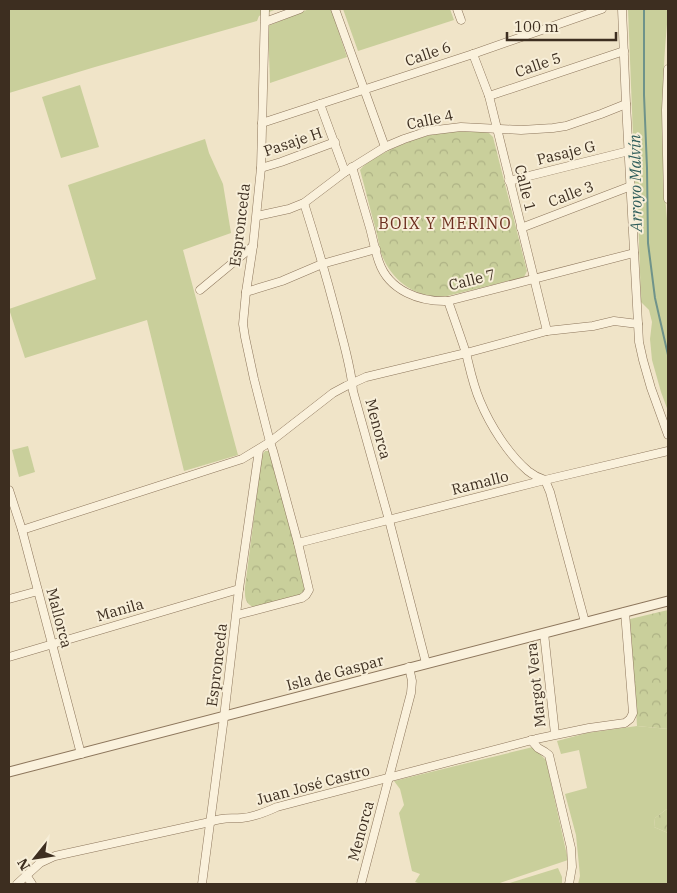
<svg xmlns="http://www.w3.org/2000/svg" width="677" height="893" font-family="'IBM Plex Serif',serif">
<defs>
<pattern id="park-crowns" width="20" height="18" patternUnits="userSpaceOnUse" patternTransform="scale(1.25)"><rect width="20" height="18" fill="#c9cf9b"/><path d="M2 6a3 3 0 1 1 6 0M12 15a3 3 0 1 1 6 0" fill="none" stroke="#aeb285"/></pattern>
</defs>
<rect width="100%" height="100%" fill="#f0e4c8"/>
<g fill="#c9cf9b">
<polygon points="9,9 277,9 259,16 257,21 95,67 9,93"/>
<polygon points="309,9 331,9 347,57 270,83 268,26"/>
<polygon points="343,9 450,9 454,20 358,51"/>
<path d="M628,9H668C667,30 664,52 664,74C662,126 663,179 668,231V411L661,392L652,360L650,339L652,322L649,310L641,302L638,213L635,187Z"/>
<polygon points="80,85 99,147 61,158 42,97"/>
<polygon points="205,139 209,153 223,184 231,233 183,250 238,455 184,471 147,320 25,358 9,309 96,279 68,185"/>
<polygon points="28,446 35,472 19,477 12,450"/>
<polygon points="637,726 668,729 668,808 655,818 654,827 668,833 668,884 578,884 580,876 576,835 565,794 587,788 579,750 561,754 557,741 587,733"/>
<polygon points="533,747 546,760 568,860 497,884 421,884 415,882 420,874 412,871 399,813 404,805 400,789 394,781"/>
<polygon points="558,868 562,877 562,884 506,884"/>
</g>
<g fill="url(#park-crowns)">
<path d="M454,131L488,132L493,137L527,271L524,277L447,296C420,299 396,285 384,260C380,253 379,243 377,234C371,213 366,192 360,170C370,157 406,142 423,137C433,134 444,133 454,131Z"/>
<path d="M265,451H270L281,486L305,589L300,595L253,607C244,603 245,595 245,587L262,455Z"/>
<polygon points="668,610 668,729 637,726 630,619"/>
<polygon points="668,808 668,833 654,827 655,818"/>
</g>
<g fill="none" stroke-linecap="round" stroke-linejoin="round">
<polyline stroke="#6f938a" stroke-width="2" points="644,9 644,95 647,168 648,243 655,298 668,355"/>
<g stroke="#8d765c" stroke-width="9">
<g id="minor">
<polyline points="335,9 385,147"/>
<polyline points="457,9 461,20"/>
<polyline points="622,9 626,104 639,342 643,360 651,388 668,435"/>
<polyline points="265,22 300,9"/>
<polyline points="473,54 489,96 547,331"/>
<polyline points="668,69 666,110 668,199"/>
<polyline points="489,96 624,51"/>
<polyline points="320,104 345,172"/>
<polyline points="262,123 473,54 602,9"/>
<path d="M352,167C358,188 364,208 370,228C373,239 375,251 379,262C389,291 420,302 448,301L634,253"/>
<polyline points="261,168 281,162 335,142"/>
<polyline points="509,181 629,151"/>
<path d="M304,203C316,241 327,279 337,317C343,342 351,366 353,391L389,520L426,663"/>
<polyline points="257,216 289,209 304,203 345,172 385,147 404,139 428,131 461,127 521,130 553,128 566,126 601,114 626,104"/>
<polyline points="521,228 631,186"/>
<polyline points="200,290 253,246"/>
<polyline points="246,292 282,281 322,264 376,249"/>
<path d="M448,301C454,318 460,335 466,353C470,369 473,385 480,401C490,425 508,454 528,471C533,475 539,478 545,480L550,492L585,622"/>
<polyline points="9,490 22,530 81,754"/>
<polyline points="22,530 242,459 270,442 333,393 346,386 366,377 466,353 547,331 593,326 614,321 638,324"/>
<polyline points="298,543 545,480 668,451"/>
<polyline points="9,599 38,591"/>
<polyline points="237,615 302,598 306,595 309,590 298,543 273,451 270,442 254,379 245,337 243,324 246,292 253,246 261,168 265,9"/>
<polyline points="544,633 555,734"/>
<polyline points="9,657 239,589"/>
<polyline points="531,740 538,748 545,752 549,755 571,848 572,867 569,884"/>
<polyline points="26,875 32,884"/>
<path d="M17,884L40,863L55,856L210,822C223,817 229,819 242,818C254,817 266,812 277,807L536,739L589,728L625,723L630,719L633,713L625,612"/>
<polyline points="202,884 224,717 239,589 259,450"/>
<polyline points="361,884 411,693 412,681 409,667"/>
</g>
</g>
<g stroke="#8d765c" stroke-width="11">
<polyline id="tertiary" points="9,772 668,601"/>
</g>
<use href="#minor" stroke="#faf1dc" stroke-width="8"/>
<use href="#tertiary" stroke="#faf1dc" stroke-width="9"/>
</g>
<g text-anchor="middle" stroke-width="4" stroke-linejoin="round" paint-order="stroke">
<g font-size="15" fill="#3d2e20" stroke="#f7eed8">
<text transform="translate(428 54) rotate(-19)" y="5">Calle 6</text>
<text transform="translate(538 65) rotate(-19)" y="5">Calle 5</text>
<text transform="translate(430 120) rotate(-12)" y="5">Calle 4</text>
<text transform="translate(293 142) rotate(-19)" y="5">Pasaje H</text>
<text transform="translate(566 153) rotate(-14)" y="5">Pasaje G</text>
<text transform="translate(525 188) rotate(76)" y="5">Calle 1</text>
<text transform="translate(571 194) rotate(-21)" y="5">Calle 3</text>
<text transform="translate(240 225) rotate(-83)" y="5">Espronceda</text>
<text transform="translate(472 280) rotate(-14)" y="5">Calle 7</text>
<text transform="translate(378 429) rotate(75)" y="5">Menorca</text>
<text transform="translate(480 483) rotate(-14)" y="5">Ramallo</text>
<text transform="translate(120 610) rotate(-16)" y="5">Manila</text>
<text transform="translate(59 618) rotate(75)" y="5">Mallorca</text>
<text transform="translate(217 665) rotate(-83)" y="5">Espronceda</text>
<text transform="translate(335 673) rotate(-15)" y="5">Isla de Gaspar</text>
<text transform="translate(536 685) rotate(-96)" y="5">Margot Vera</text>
<text transform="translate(313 785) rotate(-15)" y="5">Juan José Castro</text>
<text transform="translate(361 831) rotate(-75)" y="5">Menorca</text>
</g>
<g font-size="16" font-style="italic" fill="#2f5d5a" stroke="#f7eed8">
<text transform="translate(635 183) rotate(-91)" y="6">Arroyo Malvín</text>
</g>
<g font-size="16" letter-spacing="1" fill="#6b2e1e" stroke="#f7eed8">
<text x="445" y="229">BOIX Y MERINO</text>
</g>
</g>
<rect width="677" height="893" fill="none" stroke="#3d2e20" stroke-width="20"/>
<g transform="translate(35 858) rotate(240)" stroke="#f7eed8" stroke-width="4" paint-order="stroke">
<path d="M0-4L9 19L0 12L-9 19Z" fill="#3d2e20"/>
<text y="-8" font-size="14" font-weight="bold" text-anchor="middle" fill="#3d2e20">N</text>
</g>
<path d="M507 32v8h109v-8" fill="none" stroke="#3d2e20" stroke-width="2.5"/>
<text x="514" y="32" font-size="15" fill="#3d2e20" stroke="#f7eed8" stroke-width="4" paint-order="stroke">100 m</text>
</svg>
